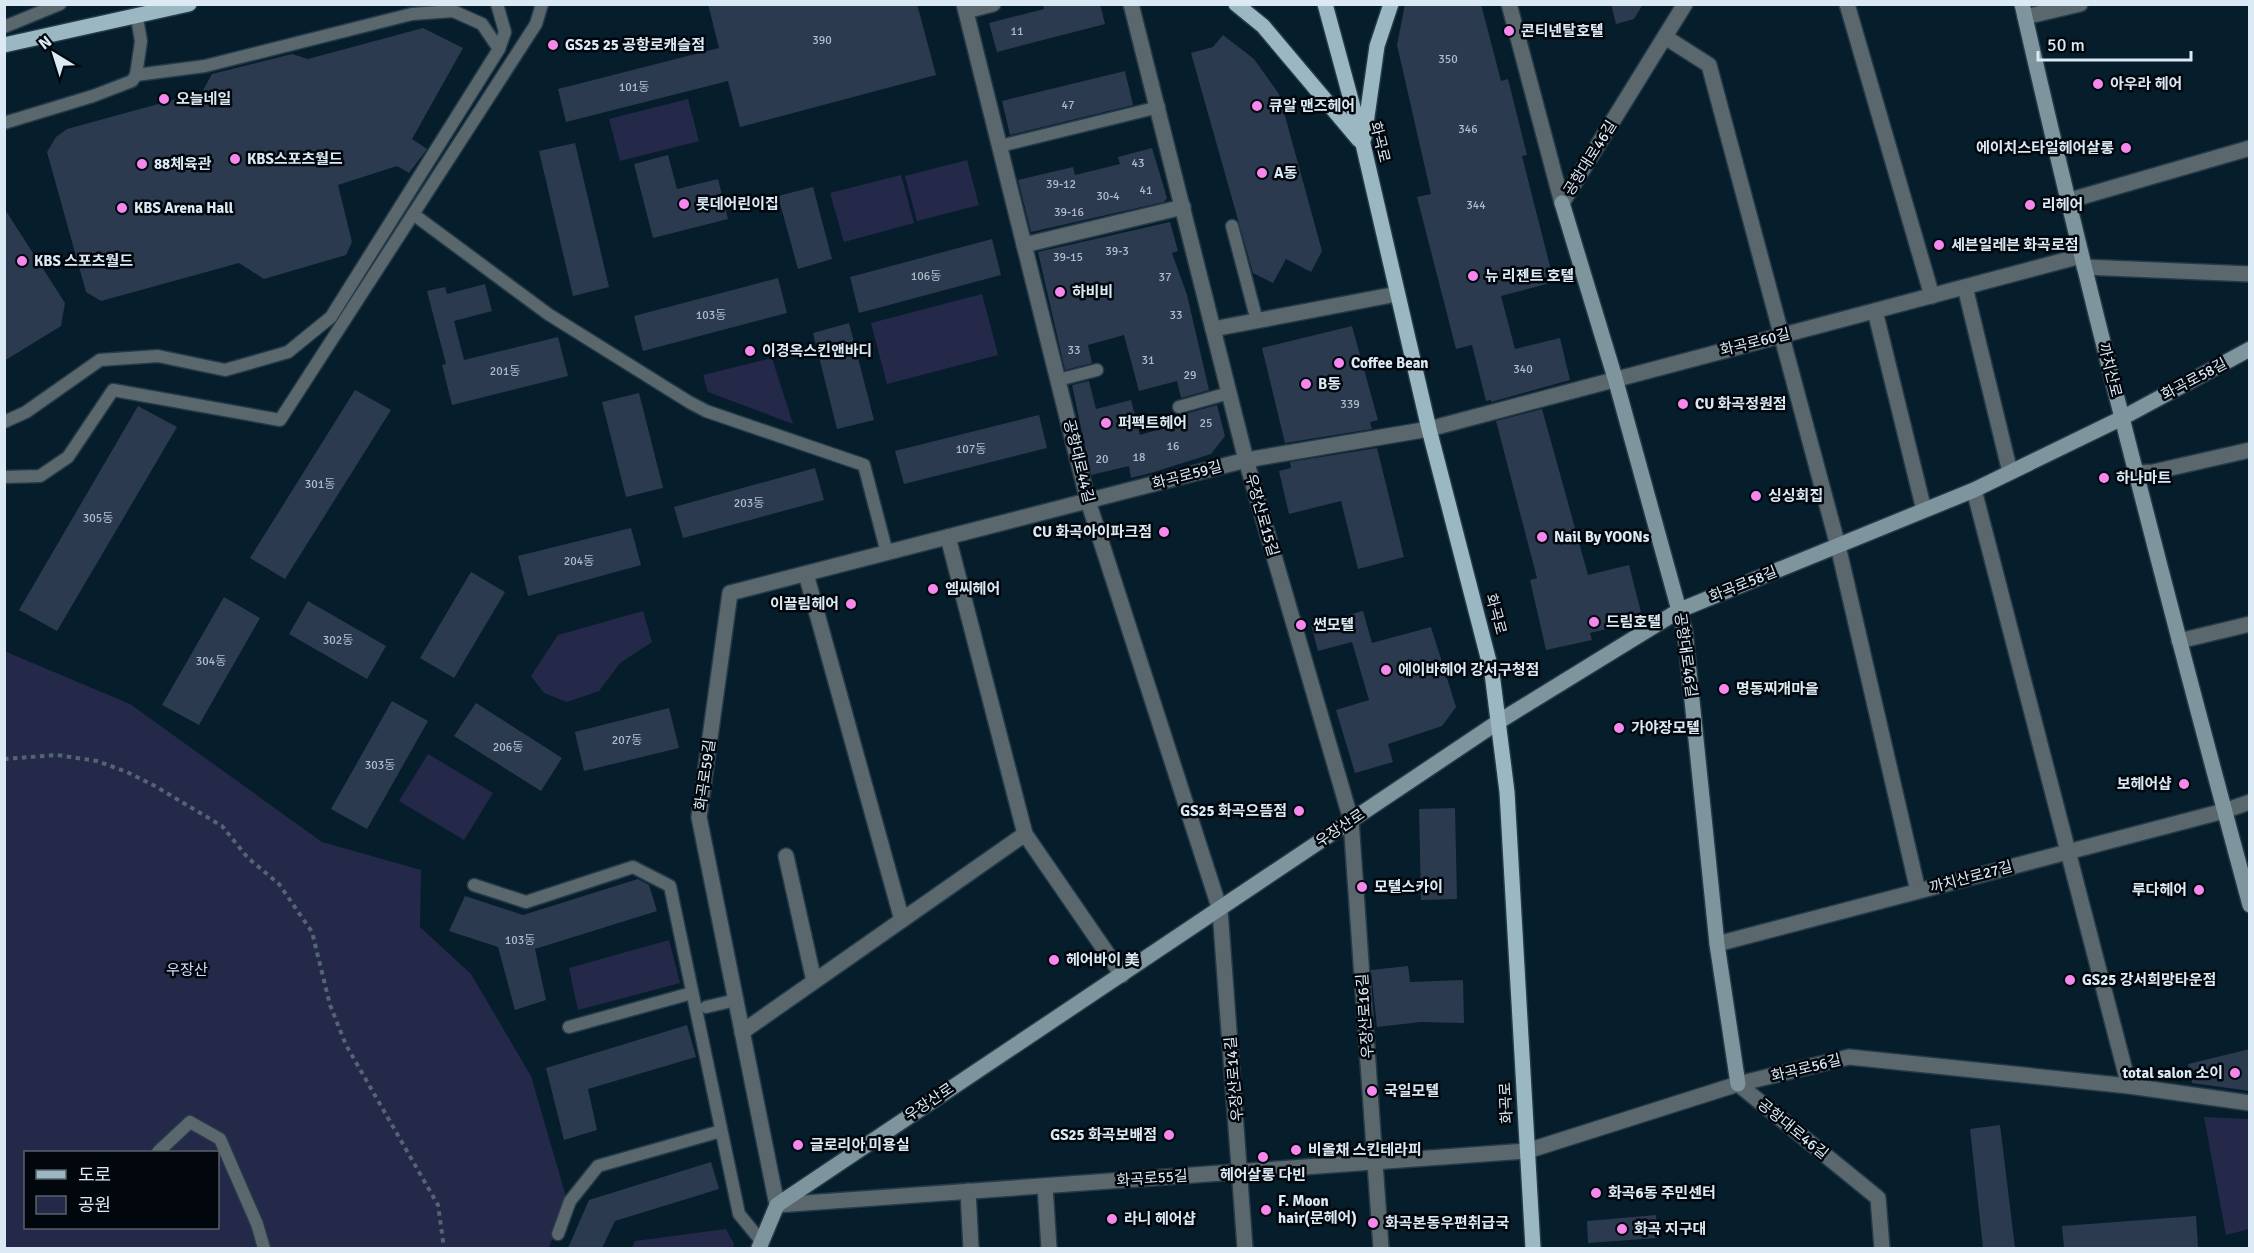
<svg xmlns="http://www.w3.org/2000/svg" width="2254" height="1253" font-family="Signika,'Noto Sans KR',sans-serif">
<rect width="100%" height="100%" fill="#061d2c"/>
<g fill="#252949" fill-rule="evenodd">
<polygon points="688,99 699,141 620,161 609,119"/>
<polygon points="967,160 979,205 917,221 905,176"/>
<polygon points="901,175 914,223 844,242 830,193"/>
<polygon points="982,294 998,355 887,384 871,323"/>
<polygon points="772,358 793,424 708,392 703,375"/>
<polygon points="643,611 652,642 620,663 599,691 567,702 544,693 531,676 558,635"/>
<path d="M4,651L130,704L322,842L421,870L420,927L471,974L531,1076L566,1197L549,1248H5ZM26,1152H218V1228H26Z"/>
<polygon points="428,754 493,793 464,840 399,801"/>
<polygon points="669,940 680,983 578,1010 569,968"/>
<polygon points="2204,1117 2249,1119 2249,1229 2226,1235"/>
<polygon points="726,1229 734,1244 733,1248 632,1248 635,1241"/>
</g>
<g fill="#2c3a4f">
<polygon points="708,4 917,4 936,75 740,127 728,81 566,122 558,89 719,48"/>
<polygon points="1043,4 1100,4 1105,24 997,52 989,23 1044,9"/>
<polygon points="1405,4 1481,4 1501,81 1508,79 1527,155 1522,156 1554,282 1501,296 1515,349 1560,338 1570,380 1491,402 1491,400 1486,401 1472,345 1456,349 1417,197 1431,194 1397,45"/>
<polygon points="1611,4 1643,4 1634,19 1616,24"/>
<polygon points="423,28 463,48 412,139 427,149 409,173 397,166 338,185 352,242 346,255 264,279 239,263 101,301 86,292 47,152 56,137 67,129 202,92 212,74 292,54 308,59"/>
<polygon points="1223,35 1254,59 1279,94 1322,251 1311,272 1286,259 1273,283 1253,273 1191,53 1213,47"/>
<polygon points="1125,71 1133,105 1010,135 1002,101"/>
<polygon points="575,143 609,287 573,296 539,151"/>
<polygon points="1152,148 1167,198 1164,202 1031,232 1018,180 1073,167 1075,175 1120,164 1118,157"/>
<polygon points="668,155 677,189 718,179 728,219 653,238 634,164"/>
<polygon points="813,187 832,259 798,269 778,196"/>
<polygon points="4,208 65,303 61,326 4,361"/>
<polygon points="1170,222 1178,251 1172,253 1187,295 1209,390 1181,398 1177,381 1139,391 1124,335 1088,345 1092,363 1065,370 1038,252"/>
<polygon points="992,239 1001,275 859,313 850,277"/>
<polygon points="778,278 787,313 643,351 634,316"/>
<polygon points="485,284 492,311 454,321 464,360 558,337 568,376 452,405 442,365 446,364 427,291 445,287 447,294"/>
<polygon points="849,323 874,420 837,429 813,333"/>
<polygon points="1352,326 1378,420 1370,422 1372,429 1285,443 1262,348"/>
<polygon points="1089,381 1096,409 1131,400 1140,435 1187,421 1185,414 1217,405 1225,436 1211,454 1154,472 1131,478 1129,466 1091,475 1072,385"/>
<polygon points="355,390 391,410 285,579 250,558"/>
<polygon points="639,393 663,488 626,497 602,402"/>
<polygon points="138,406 177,427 57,631 19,610"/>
<polygon points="1542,409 1588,575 1629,565 1643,620 1590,633 1592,640 1546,650 1530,580 1537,578 1496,421"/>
<polygon points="1039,415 1047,448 904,484 895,451"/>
<polygon points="1377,448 1404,557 1358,569 1341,501 1289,514 1279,471 1291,468 1290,462"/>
<polygon points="815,468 824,500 683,538 674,507"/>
<polygon points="631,528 641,565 528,596 518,556"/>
<polygon points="471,572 505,592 454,678 420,658"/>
<polygon points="224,597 260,618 199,725 162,705"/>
<polygon points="308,601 386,646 367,679 289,634"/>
<polygon points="1363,611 1372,643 1431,627 1456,707 1442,726 1388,744 1393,762 1355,773 1336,710 1369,700 1352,642 1318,651 1311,625"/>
<polygon points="392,701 428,721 367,829 331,809"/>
<polygon points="476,703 562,758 541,791 454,736"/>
<polygon points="669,708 679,748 584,771 575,732"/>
<polygon points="1455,808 1457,899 1421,900 1419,809"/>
<polygon points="638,879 649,885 657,911 535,949 546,1000 515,1010 498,947 449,931 465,896 523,915"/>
<polygon points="1408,966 1410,982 1463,980 1464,1023 1421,1022 1377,1027 1371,970"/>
<polygon points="687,1025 696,1057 588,1089 597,1130 564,1140 546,1068"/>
<polygon points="2250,1049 2250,1091 2192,1083 2188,1064"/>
<polygon points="2000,1125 2015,1248 1983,1248 1970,1129"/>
<polygon points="711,1162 719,1189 615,1221 602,1248 568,1248 589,1200"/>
<polygon points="1656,1215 1658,1238 1588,1243 1587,1221"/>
<polygon points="2196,1216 2198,1247 2064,1248 2062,1226"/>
</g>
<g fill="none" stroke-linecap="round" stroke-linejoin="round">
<g stroke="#243a48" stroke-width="15">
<g id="lane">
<polyline points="4,27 60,4"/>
<polyline points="136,75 205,66 412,14 453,11 482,24 499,49"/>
<polyline points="4,123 93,96 132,81 136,75 141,41 137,18"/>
<polyline points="1000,146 1159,107"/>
<polyline points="413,214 548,314 689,402 706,411 864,465 887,553"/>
<polyline points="1232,226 1257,321"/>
<polyline points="1058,380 1097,370"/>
<polyline points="1179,407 1229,393"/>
<polyline points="4,422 26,412 100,360 158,356 225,370 288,352 331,317 499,49 505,32 497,4"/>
<polyline points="4,477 40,476 68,457 113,390 280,420 536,24 542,4"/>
<polyline points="474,885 526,902 633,867 670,886 739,1214 762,1242"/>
<polyline points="706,1007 736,1000"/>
<polyline points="569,1027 692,993"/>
<polyline points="158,1152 190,1122 220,1139 257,1224 264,1248"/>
<polyline points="558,1234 570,1201 598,1166 721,1131"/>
</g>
</g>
<g stroke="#243a48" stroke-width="18">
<g id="street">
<polyline points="964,4 1088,501 1220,910 1245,1248"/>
<polyline points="1131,4 1246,460 1351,820 1381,1248"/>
<polyline points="1509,4 1562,203"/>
<polyline points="1847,4 1932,296"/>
<polyline points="966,11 993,4"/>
<polyline points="2025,17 2080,4"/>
<polyline points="1665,37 1709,65 1838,546 1918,891"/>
<polyline points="2067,201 2250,148"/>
<polyline points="1562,203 1685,4"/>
<polyline points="1024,245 1183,207"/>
<polyline points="2081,256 1429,429 1246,460 730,593 699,817 777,1205 1527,1151 1738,1084 1849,1057 2129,1086 2250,1103"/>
<polyline points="2084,267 2250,274"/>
<polyline points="1965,287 2010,472"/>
<polyline points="1875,311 1924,510"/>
<polyline points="1213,329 1397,294"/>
<polyline points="2135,473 2153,472 2250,450"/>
<polyline points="1974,490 2129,1086"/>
<polyline points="806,574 902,920"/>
<polyline points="2179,641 2250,624"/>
<polyline points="1025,834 1122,975"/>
<polyline points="786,856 814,981"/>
<polyline points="1717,944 2224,811 2250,802"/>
<polyline points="742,1032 1025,834 948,537"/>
<polyline points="1738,1084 1878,1198 1882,1248"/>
<polyline points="1045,1186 1049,1248"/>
<polyline points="968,1191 971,1248"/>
</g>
</g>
<g stroke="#243a48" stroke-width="18">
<g id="secondary">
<path d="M2022,4C2091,307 2169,606 2250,905"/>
<polyline points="1562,203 1615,378 1685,632 1717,944 1738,1084"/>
<polyline points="759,1248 777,1205 1498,722 1680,610 1974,490 2122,418 2250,349"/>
</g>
</g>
<g stroke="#243a48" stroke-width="18">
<g id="primary">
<polyline points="1236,4 1263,26 1359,140"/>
<polyline points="1325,4 1363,144 1429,429 1492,673 1507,792 1533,1248"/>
<polyline points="4,45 189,4"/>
<polyline points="1364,138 1377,46 1391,4"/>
</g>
</g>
<polyline stroke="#516572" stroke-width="4" stroke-dasharray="4.5 4.5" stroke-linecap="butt" points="4,759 57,755 97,761 127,772 155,786 222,826 248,858 279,884 312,932 330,1005 346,1045 438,1205 444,1248"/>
<use href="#lane" stroke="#5a686d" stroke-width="12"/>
<use href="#street" stroke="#5a686d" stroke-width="15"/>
<use href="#secondary" stroke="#7f959d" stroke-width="15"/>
<use href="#primary" stroke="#9ab7c2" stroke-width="15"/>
</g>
<g fill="#f688ed" stroke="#01070d" stroke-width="2">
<circle cx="1509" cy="31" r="6"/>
<circle cx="553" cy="45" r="6"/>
<circle cx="2098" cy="84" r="6"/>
<circle cx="164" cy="99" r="6"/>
<circle cx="1257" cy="106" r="6"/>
<circle cx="2126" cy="148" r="6"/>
<circle cx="235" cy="159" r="6"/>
<circle cx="142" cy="164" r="6"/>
<circle cx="1262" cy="173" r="6"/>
<circle cx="684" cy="204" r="6"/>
<circle cx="2030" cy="205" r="6"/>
<circle cx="122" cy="208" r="6"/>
<circle cx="1939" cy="245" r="6"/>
<circle cx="22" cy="261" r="6"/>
<circle cx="1473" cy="276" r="6"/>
<circle cx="1060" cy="292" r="6"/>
<circle cx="750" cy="351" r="6"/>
<circle cx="1339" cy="363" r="6"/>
<circle cx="1306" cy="384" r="6"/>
<circle cx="1683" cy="404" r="6"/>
<circle cx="1106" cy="423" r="6"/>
<circle cx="2104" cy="478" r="6"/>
<circle cx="1756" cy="496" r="6"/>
<circle cx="1164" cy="532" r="6"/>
<circle cx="1542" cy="537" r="6"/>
<circle cx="933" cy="589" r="6"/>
<circle cx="851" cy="604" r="6"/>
<circle cx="1594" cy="622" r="6"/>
<circle cx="1301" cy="625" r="6"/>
<circle cx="1386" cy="670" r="6"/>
<circle cx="1724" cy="689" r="6"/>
<circle cx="1619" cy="728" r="6"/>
<circle cx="2184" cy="784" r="6"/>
<circle cx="1299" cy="811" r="6"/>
<circle cx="1362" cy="887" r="6"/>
<circle cx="2199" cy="890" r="6"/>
<circle cx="1054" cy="960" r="6"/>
<circle cx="2070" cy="980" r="6"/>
<circle cx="2235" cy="1073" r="6"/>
<circle cx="1372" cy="1091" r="6"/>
<circle cx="1169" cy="1135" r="6"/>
<circle cx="798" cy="1145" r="6"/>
<circle cx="1296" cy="1150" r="6"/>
<circle cx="1263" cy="1157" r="6"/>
<circle cx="1596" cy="1193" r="6"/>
<circle cx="1266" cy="1210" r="6"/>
<circle cx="1112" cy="1219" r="6"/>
<circle cx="1373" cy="1223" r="6"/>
<circle cx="1622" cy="1229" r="6"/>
</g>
<g text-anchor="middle" stroke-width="5" stroke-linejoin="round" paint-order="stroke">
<g font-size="12" fill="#afbdcb">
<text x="1017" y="35">11</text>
<text x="822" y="44">390</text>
<text x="1448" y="63">350</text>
<text x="634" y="91">101동</text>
<text x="1068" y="109">47</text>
<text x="1468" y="133">346</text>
<text x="1138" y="167">43</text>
<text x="1061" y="188">39-12</text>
<text x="1146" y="194">41</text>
<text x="1108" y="200">30-4</text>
<text x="1476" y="209">344</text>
<text x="1069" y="216">39-16</text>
<text x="1117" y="255">39-3</text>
<text x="1068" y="261">39-15</text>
<text x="926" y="280">106동</text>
<text x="1165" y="281">37</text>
<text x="711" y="319">103동</text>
<text x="1176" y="319">33</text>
<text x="1074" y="354">33</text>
<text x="1148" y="364">31</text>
<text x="1523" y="373">340</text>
<text x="505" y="375">201동</text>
<text x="1190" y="379">29</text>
<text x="1350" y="408">339</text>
<text x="1206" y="427">25</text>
<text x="1173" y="450">16</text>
<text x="971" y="453">107동</text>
<text x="1139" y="461">18</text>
<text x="1102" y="463">20</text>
<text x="320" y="488">301동</text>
<text x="749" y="507">203동</text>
<text x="98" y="522">305동</text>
<text x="579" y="565">204동</text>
<text x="338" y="644">302동</text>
<text x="211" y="665">304동</text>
<text x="627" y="744">207동</text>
<text x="508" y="751">206동</text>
<text x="380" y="769">303동</text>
<text x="520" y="944">103동</text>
</g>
<g font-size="15" font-weight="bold" fill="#dbe9f4" stroke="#01070d" text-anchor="start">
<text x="1521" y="36">콘티넨탈호텔</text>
<text x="565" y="50">GS25 25 공항로캐슬점</text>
<text x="2110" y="89">아우라 헤어</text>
<text x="176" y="104">오늘네일</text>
<text x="1269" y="111">큐알 맨즈헤어</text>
<text x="2114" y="153" text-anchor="end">에이치스타일헤어살롱</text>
<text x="247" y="164">KBS스포츠월드</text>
<text x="154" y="169">88체육관</text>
<text x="1274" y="178">A동</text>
<text x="696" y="209">롯데어린이집</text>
<text x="2042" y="210">리헤어</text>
<text x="134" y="213">KBS Arena Hall</text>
<text x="1951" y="250">세븐일레븐 화곡로점</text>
<text x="34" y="266">KBS 스포츠월드</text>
<text x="1485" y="281">뉴 리젠트 호텔</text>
<text x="1072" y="297">하비비</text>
<text x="762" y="356">이경옥스킨앤바디</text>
<text x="1351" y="368">Coffee Bean</text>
<text x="1318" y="389">B동</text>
<text x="1695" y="409">CU 화곡정원점</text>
<text x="1118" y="428">퍼펙트헤어</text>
<text x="2116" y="483">하나마트</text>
<text x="1768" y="501">싱싱회집</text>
<text x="1152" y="537" text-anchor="end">CU 화곡아이파크점</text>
<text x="1554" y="542">Nail By YOONs</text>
<text x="945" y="594">엠씨헤어</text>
<text x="839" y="609" text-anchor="end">이끌림헤어</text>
<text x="1606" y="627">드림호텔</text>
<text x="1313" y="630">썬모텔</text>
<text x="1398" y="675">에이바헤어 강서구청점</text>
<text x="1736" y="694">명동찌개마을</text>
<text x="1631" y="733">가야장모텔</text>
<text x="2172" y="789" text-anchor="end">보헤어샵</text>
<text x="1287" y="816" text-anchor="end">GS25 화곡으뜸점</text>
<text x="1374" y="892">모텔스카이</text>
<text x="2187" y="895" text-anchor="end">루다헤어</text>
<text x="1066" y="965">헤어바이 美</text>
<text x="2082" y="985">GS25 강서희망타운점</text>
<text x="2223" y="1078" text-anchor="end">total salon 소이</text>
<text x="1384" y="1096">국일모텔</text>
<text x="1157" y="1140" text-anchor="end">GS25 화곡보배점</text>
<text x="810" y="1150">글로리아 미용실</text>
<text x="1308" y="1155">비올채 스킨테라피</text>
<text x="1263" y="1180" text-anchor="middle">헤어살롱 다빈</text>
<text x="1608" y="1198">화곡6동 주민센터</text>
<text x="1278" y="1206">F. Moon<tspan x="1278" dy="17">hair(문헤어)</tspan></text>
<text x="1124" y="1224">라니 헤어샵</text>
<text x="1385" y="1228">화곡본동우편취급국</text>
<text x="1634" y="1234">화곡 지구대</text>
</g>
<g font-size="15" fill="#dbe9f4" stroke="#01070d">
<text transform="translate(1380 142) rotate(76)" y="5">화곡로</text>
<text transform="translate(1590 158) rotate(-58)" y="5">공항대로46길</text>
<text transform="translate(1755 342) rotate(-14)" y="5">화곡로60길</text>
<text transform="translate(2110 370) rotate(76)" y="5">까치산로</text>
<text transform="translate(2194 379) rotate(-28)" y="5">화곡로58길</text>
<text transform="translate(1079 461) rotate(76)" y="5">공항대로44길</text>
<text transform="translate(1187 475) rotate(-15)" y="5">화곡로59길</text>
<text transform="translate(1262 515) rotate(74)" y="5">우장산로15길</text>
<text transform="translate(1743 584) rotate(-22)" y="5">화곡로58길</text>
<text transform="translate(1496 614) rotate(75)" y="5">화곡로</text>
<text transform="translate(1686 655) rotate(82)" y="5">공항대로46길</text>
<text transform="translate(705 775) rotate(-82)" y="5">화곡로59길</text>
<text transform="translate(1340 828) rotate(-34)" y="5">우장산로</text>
<text transform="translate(1971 877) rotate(-15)" y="5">까치산로27길</text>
<text transform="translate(1365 1016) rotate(-94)" y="5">우장산로16길</text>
<text transform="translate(1806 1068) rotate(-14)" y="5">화곡로56길</text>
<text transform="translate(1234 1079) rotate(-95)" y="5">우장산로14길</text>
<text transform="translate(929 1102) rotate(-34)" y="5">우장산로</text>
<text transform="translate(1506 1103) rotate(-93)" y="5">화곡로</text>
<text transform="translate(1793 1129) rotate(39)" y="5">공항대로46길</text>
<text transform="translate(1152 1178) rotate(-4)" y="5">화곡로55길</text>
</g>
<g font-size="15" fill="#d3daf9" stroke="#01070d">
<text x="187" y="975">우장산</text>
</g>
</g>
<rect width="2254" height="1253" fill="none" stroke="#dbe9f4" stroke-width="12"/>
<rect x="24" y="1151" width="195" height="78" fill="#01070d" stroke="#586169" stroke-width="1.5"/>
<rect x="36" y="1170" width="30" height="9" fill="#9ab7c2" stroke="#586169" stroke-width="1.5"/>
<text x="78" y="1181" font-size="18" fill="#dbe9f4">도로</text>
<rect x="36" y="1196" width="30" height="18" fill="#252949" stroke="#586169" stroke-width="1.5"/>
<text x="78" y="1211" font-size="18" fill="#dbe9f4">공원</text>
<g transform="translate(54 54) rotate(322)" stroke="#01070d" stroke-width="4.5" paint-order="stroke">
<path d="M0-4.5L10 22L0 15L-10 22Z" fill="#dbe9f4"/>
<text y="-9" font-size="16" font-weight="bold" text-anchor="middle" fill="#dbe9f4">N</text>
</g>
<path d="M2038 51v9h153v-9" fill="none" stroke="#dbe9f4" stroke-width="3"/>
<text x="2047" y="51" font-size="18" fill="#dbe9f4" stroke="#01070d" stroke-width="4.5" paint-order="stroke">50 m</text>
</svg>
